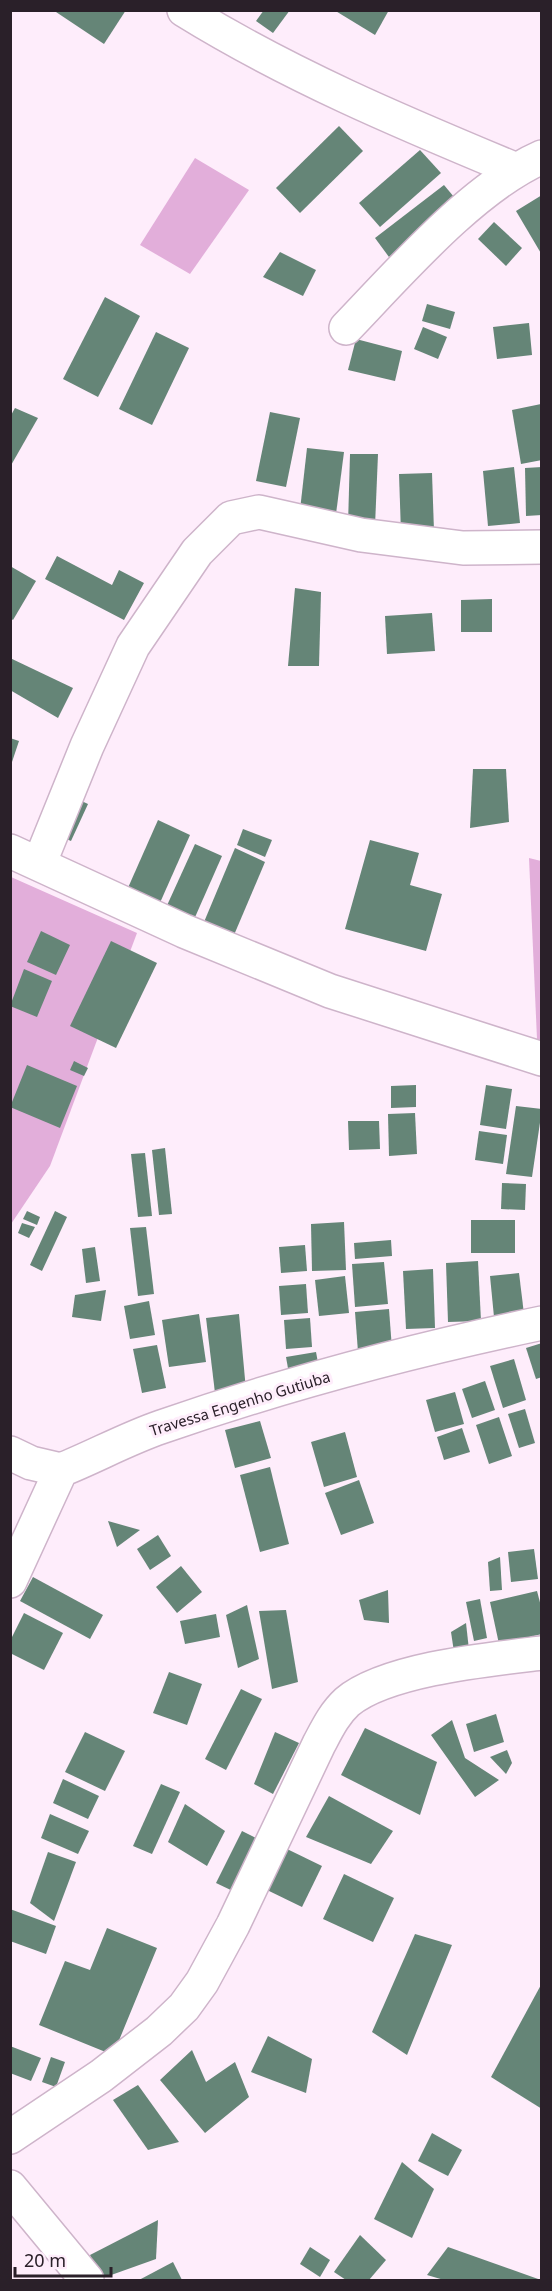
<svg xmlns="http://www.w3.org/2000/svg" width="552" height="2291" font-family="'Noto Sans',sans-serif">
<rect width="100%" height="100%" fill="#feedfb"/>
<g fill="#e2aeda">
<polygon points="195,158 249,190 190,274 140,245"/>
<polygon points="529,858 541,861 541,1040 537,1039"/>
<polygon points="11,877 137,933 50,1166 11,1224"/>
</g>
<g fill="#658577">
<polygon points="53,10 126,10 104,44"/>
<polygon points="264,10 290,10 273,33 256,21"/>
<polygon points="334,10 389,10 375,35"/>
<polygon points="339,126 363,151 300,213 276,188"/>
<polygon points="420,150 441,173 380,227 359,203"/>
<polygon points="444,185 459,203 389,257 375,238"/>
<polygon points="542,195 542,255 516,211"/>
<polygon points="494,222 522,248 506,266 478,239"/>
<polygon points="280,252 316,270 303,296 263,277"/>
<polygon points="105,297 140,316 98,397 63,379"/>
<polygon points="427,304 455,312 450,329 422,321"/>
<polygon points="529,323 532,355 497,359 493,327"/>
<polygon points="423,327 447,337 438,359 414,349"/>
<polygon points="156,332 189,348 152,425 119,409"/>
<polygon points="356,339 402,351 395,381 348,370"/>
<polygon points="541,404 542,460 521,464 512,410"/>
<polygon points="15,408 38,418 10,467 10,417"/>
<polygon points="270,412 300,418 286,487 256,481"/>
<polygon points="307,448 344,452 336,514 300,510"/>
<polygon points="350,454 378,454 375,526 348,525"/>
<polygon points="514,467 520,523 488,526 483,471"/>
<polygon points="542,467 542,515 526,516 525,468"/>
<polygon points="432,473 434,531 401,533 399,474"/>
<polygon points="57,556 112,585 119,570 144,583 124,620 45,579"/>
<polygon points="10,566 36,581 13,620 10,618"/>
<polygon points="295,588 321,592 319,666 288,666"/>
<polygon points="492,599 492,632 461,632 461,600"/>
<polygon points="432,613 435,651 387,654 385,616"/>
<polygon points="10,658 73,688 58,718 10,690"/>
<polygon points="10,738 19,741 11,765 10,765"/>
<polygon points="473,769 506,769 509,822 470,828"/>
<polygon points="73,797 88,804 71,841 57,835"/>
<polygon points="158,820 190,835 159,905 127,890"/>
<polygon points="243,829 272,840 265,857 237,845"/>
<polygon points="370,840 419,853 410,885 442,894 426,951 345,929"/>
<polygon points="195,844 222,856 192,924 164,912"/>
<polygon points="235,848 265,862 234,935 204,922"/>
<polygon points="41,931 70,945 56,975 27,962"/>
<polygon points="111,941 157,963 116,1048 70,1026"/>
<polygon points="24,969 52,981 37,1017 10,1006"/>
<polygon points="74,1061 88,1068 84,1076 70,1070"/>
<polygon points="27,1065 77,1086 60,1128 10,1107"/>
<polygon points="416,1085 416,1107 391,1108 391,1086"/>
<polygon points="486,1085 512,1089 506,1129 480,1125"/>
<polygon points="516,1106 542,1109 532,1177 506,1174"/>
<polygon points="415,1113 417,1154 389,1156 388,1114"/>
<polygon points="348,1121 379,1121 380,1149 349,1150"/>
<polygon points="479,1131 507,1135 503,1164 475,1160"/>
<polygon points="165,1148 172,1214 159,1215 152,1150"/>
<polygon points="145,1153 152,1216 138,1217 131,1154"/>
<polygon points="502,1183 526,1184 525,1210 501,1209"/>
<polygon points="27,1211 40,1217 37,1225 23,1219"/>
<polygon points="55,1211 67,1217 42,1271 30,1265"/>
<rect x="471" y="1220" width="44" height="33"/>
<polygon points="344,1222 346,1270 312,1271 311,1224"/>
<polygon points="22,1223 35,1227 29,1238 18,1233"/>
<polygon points="146,1227 154,1294 138,1296 130,1228"/>
<polygon points="391,1240 392,1256 355,1259 354,1243"/>
<polygon points="305,1245 307,1271 281,1273 279,1247"/>
<polygon points="95,1247 100,1281 86,1283 82,1249"/>
<polygon points="478,1261 481,1321 448,1322 446,1263"/>
<polygon points="384,1262 388,1304 355,1307 352,1264"/>
<polygon points="433,1269 435,1328 406,1329 403,1271"/>
<polygon points="519,1273 524,1314 494,1317 490,1276"/>
<polygon points="345,1276 349,1313 319,1316 315,1280"/>
<polygon points="306,1284 308,1313 281,1315 279,1286"/>
<polygon points="106,1290 101,1321 72,1317 75,1295"/>
<polygon points="149,1301 155,1335 130,1339 124,1306"/>
<polygon points="389,1309 392,1349 358,1352 355,1312"/>
<polygon points="199,1314 206,1362 169,1367 162,1320"/>
<polygon points="239,1314 246,1390 215,1393 206,1318"/>
<polygon points="310,1318 312,1347 286,1349 284,1320"/>
<polygon points="542,1343 542,1377 536,1379 526,1348"/>
<polygon points="157,1345 166,1388 142,1393 133,1349"/>
<polygon points="316,1352 319,1368 289,1374 286,1357"/>
<polygon points="514,1359 526,1400 503,1408 490,1366"/>
<polygon points="485,1381 495,1410 472,1418 462,1389"/>
<polygon points="455,1392 464,1424 435,1432 426,1400"/>
<polygon points="525,1409 535,1443 519,1448 508,1414"/>
<polygon points="499,1417 512,1456 489,1464 476,1425"/>
<polygon points="260,1421 271,1458 235,1468 225,1430"/>
<polygon points="462,1428 470,1452 444,1460 437,1437"/>
<polygon points="345,1432 357,1477 324,1487 311,1442"/>
<polygon points="270,1467 289,1544 260,1552 240,1475"/>
<polygon points="359,1480 374,1523 341,1535 325,1493"/>
<polygon points="108,1521 140,1530 117,1547"/>
<polygon points="158,1535 171,1556 150,1570 137,1549"/>
<polygon points="534,1549 538,1579 511,1582 508,1552"/>
<polygon points="500,1557 502,1590 490,1591 488,1562"/>
<polygon points="181,1566 202,1592 177,1613 156,1587"/>
<polygon points="33,1577 103,1615 90,1639 20,1601"/>
<polygon points="388,1590 389,1623 364,1620 359,1600"/>
<polygon points="537,1591 542,1610 542,1634 499,1644 490,1602"/>
<polygon points="480,1599 487,1638 474,1641 466,1602"/>
<polygon points="247,1605 259,1659 238,1668 226,1615"/>
<polygon points="286,1610 298,1682 272,1689 259,1611"/>
<polygon points="24,1613 63,1633 44,1670 10,1653 10,1641"/>
<polygon points="216,1614 220,1637 185,1644 180,1621"/>
<polygon points="466,1623 469,1650 454,1652 451,1632"/>
<polygon points="169,1672 202,1684 187,1725 153,1713"/>
<polygon points="241,1689 262,1699 226,1770 205,1759"/>
<polygon points="496,1714 504,1742 474,1752 466,1724"/>
<polygon points="452,1720 465,1758 499,1780 475,1797 431,1735"/>
<polygon points="365,1728 437,1762 420,1815 341,1775"/>
<polygon points="85,1732 125,1751 105,1791 65,1772"/>
<polygon points="275,1732 299,1743 273,1794 254,1784"/>
<polygon points="507,1750 512,1763 506,1774 490,1757"/>
<polygon points="63,1779 99,1796 88,1819 53,1803"/>
<polygon points="161,1784 180,1792 152,1854 133,1846"/>
<polygon points="329,1796 393,1831 371,1864 306,1837"/>
<polygon points="185,1804 225,1831 207,1866 168,1842"/>
<polygon points="50,1814 89,1831 78,1854 41,1838"/>
<polygon points="242,1831 262,1841 237,1893 216,1883"/>
<polygon points="287,1849 322,1866 302,1907 267,1890"/>
<polygon points="48,1852 76,1862 54,1921 30,1903"/>
<polygon points="344,1874 394,1898 373,1942 323,1919"/>
<polygon points="10,1909 56,1926 46,1954 10,1941"/>
<polygon points="107,1928 157,1948 113,2055 39,2025 65,1961 90,1970"/>
<polygon points="415,1934 452,1945 407,2055 372,2032"/>
<polygon points="542,1983 542,2109 491,2077"/>
<polygon points="268,2036 312,2059 306,2093 251,2072"/>
<polygon points="10,2046 41,2058 31,2081 10,2073"/>
<polygon points="192,2050 206,2082 235,2062 249,2097 205,2133 160,2080"/>
<polygon points="51,2057 65,2062 56,2087 42,2082"/>
<polygon points="138,2085 179,2142 148,2150 113,2100"/>
<polygon points="432,2133 462,2150 448,2176 418,2161"/>
<polygon points="402,2162 434,2189 412,2238 374,2219"/>
<polygon points="158,2220 156,2259 100,2279 90,2255"/>
<polygon points="360,2235 386,2260 369,2280 346,2280 334,2272"/>
<polygon points="310,2247 330,2260 320,2277 300,2264"/>
<polygon points="448,2247 541,2280 444,2280 427,2275"/>
<polygon points="173,2262 182,2280 139,2280"/>
</g>
<g fill="none" stroke-linecap="round" stroke-linejoin="round">
<g stroke="#ceb4ca" stroke-width="36">
<g id="minor">
<path d="M184,10C289,75 401,122 514,169"/>
<path d="M346,328C399,273 473,187 542,157"/>
<polyline points="10,851 184,931 330,991 542,1059"/>
<polyline points="40,862 87,746 133,646 197,552 231,518 259,512 361,535 463,548 542,547"/>
<polyline points="10,1453 31,1463 61,1470"/>
<path d="M10,1581L61,1470C94,1457 126,1439 161,1427C285,1384 413,1350 542,1323"/>
<path d="M10,2137L101,2076L159,2031L184,2007L202,1982L233,1925L319,1744C327,1729 334,1714 347,1702C386,1669 491,1659 542,1653"/>
<polyline points="10,2187 87,2280"/>
</g>
</g>
<use href="#minor" stroke="#fff" stroke-width="33"/>
</g>
<g text-anchor="middle" stroke-width="6" stroke-linejoin="round" paint-order="stroke">
<g font-size="15" fill="#2a2029" stroke="#feedfb">
<text transform="translate(240 1404) rotate(-17)" y="5">Travessa Engenho Gutiuba</text>
</g>
</g>
<rect width="552" height="2291" fill="none" stroke="#2a2029" stroke-width="24"/>
<path d="M15 2267v9h96v-9" fill="none" stroke="#2a2029" stroke-width="3"/>
<text x="24" y="2267" font-size="18" fill="#2a2029" stroke="#feedfb" stroke-width="4.5" paint-order="stroke">20 m</text>
</svg>
